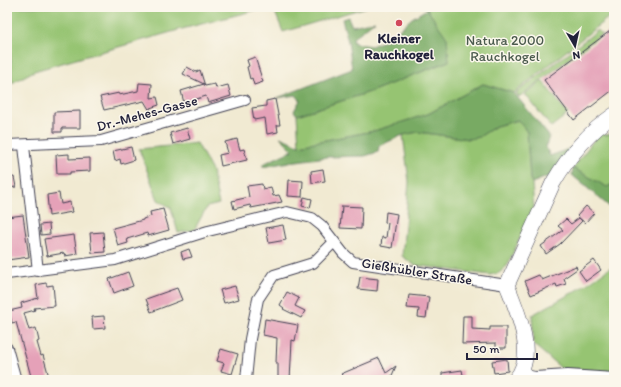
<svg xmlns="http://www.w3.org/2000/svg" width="621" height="387" font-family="Itim,sans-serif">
<rect width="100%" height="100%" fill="#fbf7ec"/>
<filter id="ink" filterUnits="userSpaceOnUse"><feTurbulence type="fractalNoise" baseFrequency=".025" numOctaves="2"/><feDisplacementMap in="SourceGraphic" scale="8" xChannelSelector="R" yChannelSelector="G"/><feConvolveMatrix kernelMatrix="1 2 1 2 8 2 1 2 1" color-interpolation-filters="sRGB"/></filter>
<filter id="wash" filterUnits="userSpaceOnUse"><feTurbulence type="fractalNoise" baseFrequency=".012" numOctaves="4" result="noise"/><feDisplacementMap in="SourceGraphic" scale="16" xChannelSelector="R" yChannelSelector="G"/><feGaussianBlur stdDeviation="0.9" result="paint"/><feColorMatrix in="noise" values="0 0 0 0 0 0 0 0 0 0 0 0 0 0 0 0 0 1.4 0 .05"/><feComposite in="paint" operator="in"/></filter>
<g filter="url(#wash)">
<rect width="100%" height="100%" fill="#f1ead2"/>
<g fill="#96c472" stroke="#5c7356">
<polygon points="8,7 268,7 182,29 34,71 12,83"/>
<polygon points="273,7 367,7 283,32"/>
<polygon points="424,7 614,7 614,13 514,93 483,84 428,114 374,131 299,145 297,115 370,92 449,61 427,9"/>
<polygon points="598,30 602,34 519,97 516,93"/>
<polygon points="542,81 568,114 551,127 525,94"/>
<polygon points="519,120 527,132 530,179 532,183 534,208 507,266 499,273 490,275 414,265 402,256 409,182 403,135 418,132 469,139 479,137 496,126"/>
<polygon points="614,131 614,183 607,188 573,168 599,133 608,135"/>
<polygon points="197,143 212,171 219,204 207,207 194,230 178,233 171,208 158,200 139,149"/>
<polygon points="614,265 614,373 562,369 534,345 532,315 581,288"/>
</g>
<g fill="#78aa64" stroke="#4d6650">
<polygon points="427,9 447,38 449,61 370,92 297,115 294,111 300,100 296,95 277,98 352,69 348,42 342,19 348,17 352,26 375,21 353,38 354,43 371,46 389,39 412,18"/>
<polygon points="483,84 514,93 549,136 546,147 550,156 576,146 552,175 532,183 530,179 527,132 518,120 496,126 479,137 469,139 418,132 403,135 379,146 378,152 365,156 327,157 289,162 263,167 263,164 293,150 280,137 299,145 374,131 428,114"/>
<polygon points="573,168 607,187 614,183 614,207 612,209 572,175"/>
</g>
<g id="blocks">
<g fill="#e5a1b8">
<polygon points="614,28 614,89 574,120 544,80"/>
<polygon points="255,57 263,82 254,85 252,78 250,79 247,67 249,66 247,60"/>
<polygon points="187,67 196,72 200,70 205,86 215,84 216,88 228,85 231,96 208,103 206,96 184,103 181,91 204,84 183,74"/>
<polygon points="139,83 152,84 151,98 157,97 159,105 150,108 150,111 144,101 104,110 100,97 119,93 119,95 138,91"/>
<polygon points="275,99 280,125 277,125 278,132 267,134 265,118 254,120 252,108 266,106 266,101"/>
<polygon points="80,111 80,128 62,128 62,132 54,132 54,112"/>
<polygon points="187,128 190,139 173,144 170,133"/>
<polygon points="237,139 240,150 244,149 247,160 221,166 219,155 228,153 225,142"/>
<polygon points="131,147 134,160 121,164 120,159 115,161 113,151"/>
<polygon points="69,154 69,159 90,158 90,171 70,172 70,174 57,174 56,155"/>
<polygon points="323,169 325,181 312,183 311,171"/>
<polygon points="14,177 16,187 7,188 7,178"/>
<polygon points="289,180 303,181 302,197 288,196"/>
<polygon points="262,184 263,189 271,187 273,196 279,195 282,202 251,208 250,205 234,209 232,201 249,197 247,186"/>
<polygon points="59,193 61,204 70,202 72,212 49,216 47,195"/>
<polygon points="304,197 312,199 310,208 302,206"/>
<polygon points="342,206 362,207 361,229 340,228"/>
<polygon points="586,206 594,213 585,223 577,216"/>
<polygon points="163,209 169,230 148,236 147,233 127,239 128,243 118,246 113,228 143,220 143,219 151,216 150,212"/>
<polygon points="386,212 397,214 392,248 381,246 382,237 386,238 388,223 385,222"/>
<polygon points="23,215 29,257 7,260 7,217"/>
<polygon points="579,218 582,221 560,244 546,254 541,246 563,230 558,226 566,219 571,224"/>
<polygon points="49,224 50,234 41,235 40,225"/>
<polygon points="283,225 286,240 269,243 266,228"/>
<polygon points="103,232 105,252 92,253 90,233"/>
<polygon points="74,235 77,254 65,256 64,253 47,256 44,239"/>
<polygon points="189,249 192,257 183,259 181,252"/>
<polygon points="594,260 601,270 586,281 579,271"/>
<polygon points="576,266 577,269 564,278 566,284 557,287 556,284 531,295 525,281 539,275 542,280"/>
<polygon points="128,272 133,286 114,293 109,279"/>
<polygon points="360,277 378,279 377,291 358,289"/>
<polygon points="46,283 47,286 53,285 55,306 34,308 35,310 24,313 29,330 36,328 39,341 37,342 41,356 43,355 49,377 48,377 49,380 32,380 16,322 12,323 9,311 22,308 21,303 38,298 36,285"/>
<polygon points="235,286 239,299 224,303 220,290"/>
<polygon points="177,288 182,300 151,312 146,299"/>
<polygon points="287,292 299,298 295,306 305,311 301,318 283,309 284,308 280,305"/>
<polygon points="409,295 429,297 426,318 418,317 419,309 407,308"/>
<polygon points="104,316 105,328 93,329 92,317"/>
<polygon points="463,316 472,316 472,329 490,330 490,327 506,327 506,348 496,348 496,343 462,344"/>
<polygon points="265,319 298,325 295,341 292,340 290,380 278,380 278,363 276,363 277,338 263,335"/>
<polygon points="221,349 238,354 232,374 221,371 224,363 217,361"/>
<polygon points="379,358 386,373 396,366 390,380 348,380 341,374"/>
<polygon points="507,359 508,371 494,373 492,361"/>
<polygon points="462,370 464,380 442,380 442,373"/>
</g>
</g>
</g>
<g filter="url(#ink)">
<use href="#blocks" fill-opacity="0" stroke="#414052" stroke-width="1"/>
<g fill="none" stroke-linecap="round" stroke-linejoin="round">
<g stroke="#414052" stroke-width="12">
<g id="street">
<polyline points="7,145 101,141 245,100"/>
<polyline points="24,146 38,271"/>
<polyline points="7,274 115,260 208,231 287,212 312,218 322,226 343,253 353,262 507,285"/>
<polyline points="7,348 16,380"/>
<polyline points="521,374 535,377 568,375 614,378"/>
<polyline points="246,380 250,339 258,299 274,275 313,263 334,242"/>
</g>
</g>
<g stroke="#414052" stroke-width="16">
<path id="secondary" d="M515,380C538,356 517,311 507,285L553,183C568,157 589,132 614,115"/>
</g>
<use href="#street" stroke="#fff" stroke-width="10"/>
<use href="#secondary" stroke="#fff" stroke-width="15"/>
</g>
</g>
<circle fill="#d1495b" stroke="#fbf7ec" stroke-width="1.5" cx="399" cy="23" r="4"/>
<g text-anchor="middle" stroke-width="3" stroke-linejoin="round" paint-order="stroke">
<g font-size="14" font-weight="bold" fill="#22223b" stroke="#fbf7ec">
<text x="399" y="43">Kleiner<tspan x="399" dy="16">Rauchkogel</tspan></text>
</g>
<g font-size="14" fill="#4b5b4e" stroke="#fbf7ec">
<text x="505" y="45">Natura 2000<tspan x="505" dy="16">Rauchkogel</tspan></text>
</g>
<g font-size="14" fill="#22223b" stroke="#fbf7ec">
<text transform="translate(147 113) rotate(-15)" y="5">Dr.-Mehes-Gasse</text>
<text transform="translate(417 271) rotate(9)" y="5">Gießhübler Straße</text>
</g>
</g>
<rect width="621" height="387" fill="none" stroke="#fbf7ec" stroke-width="24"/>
<g transform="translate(575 46) rotate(171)" stroke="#fbf7ec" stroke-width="3" paint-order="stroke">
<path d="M0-3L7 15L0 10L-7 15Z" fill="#22223b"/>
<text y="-6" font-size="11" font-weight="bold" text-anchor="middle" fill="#22223b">N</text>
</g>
<path d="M467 353v6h70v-6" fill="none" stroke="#22223b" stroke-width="2"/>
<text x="473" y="353" font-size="12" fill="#22223b" stroke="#fbf7ec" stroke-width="3" paint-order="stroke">50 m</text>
</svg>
